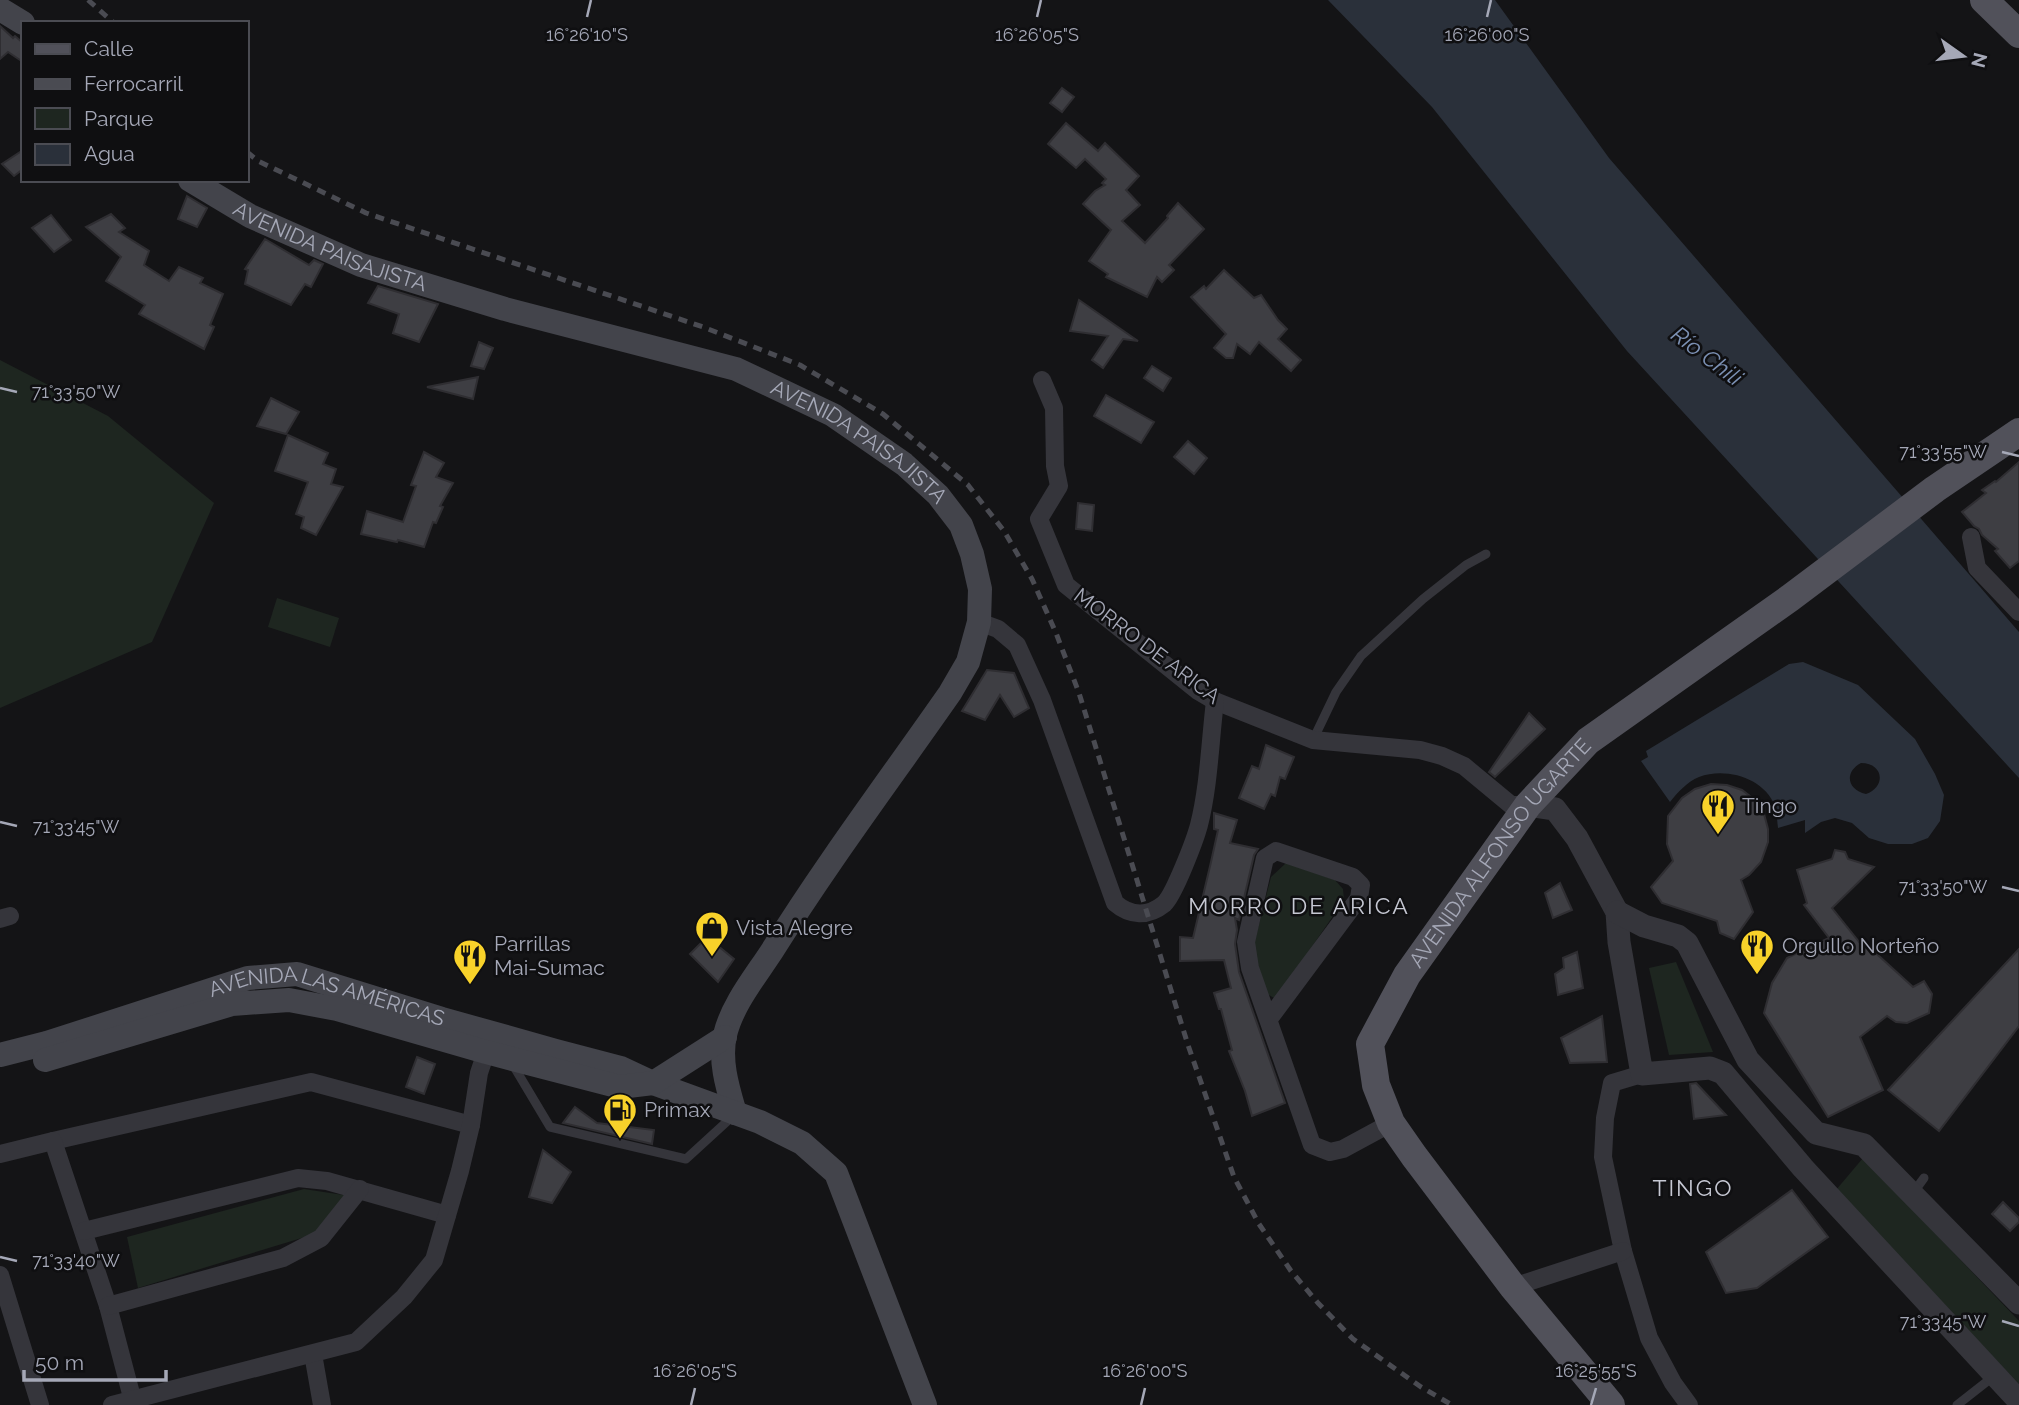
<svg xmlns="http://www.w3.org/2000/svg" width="2019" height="1405" font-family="Raleway,sans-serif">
<rect width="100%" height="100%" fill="#141416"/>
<g fill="#1e2620">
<polygon points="0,360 108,416 214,503 152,642 0,708"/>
<polygon points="277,598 339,618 330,647 268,627"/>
<polygon points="1286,863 1335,880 1343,889 1344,900 1276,999 1267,994 1253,948 1271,877"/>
<polygon points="1676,962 1713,1052 1669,1055 1649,968"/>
<polygon points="1863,1158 2019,1321 2019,1384 1836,1190"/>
<polygon points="304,1189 350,1196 318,1233 138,1288 127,1237"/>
</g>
<g fill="#2a303a" fill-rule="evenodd">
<polygon points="1328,0 1495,0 1609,158 2019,632 2019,778 1627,351 1432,107"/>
<path d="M1803,662L1858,685L1915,739L1935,774L1944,795L1940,821L1928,838L1912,844H1888L1869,838L1852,823L1835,818L1821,822L1805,833V820L1778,828C1777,821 1777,813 1775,806C1764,778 1726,767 1699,777C1687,782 1678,792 1670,802L1641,761L1648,757L1646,751L1789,664ZM1861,763C1883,763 1887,786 1866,794C1847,790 1844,772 1861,763Z"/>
</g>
<g fill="#3e3e43" stroke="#2f2e32" stroke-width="2">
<polygon points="0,26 13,38 15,36 23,43 23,62 8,52 0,59"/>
<polygon points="1062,88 1074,97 1062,112 1050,103"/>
<polygon points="1066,123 1098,151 1105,143 1139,176 1126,190 1140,205 1122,221 1145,243 1168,218 1167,216 1178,203 1204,229 1169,265 1174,270 1162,282 1157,277 1147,297 1106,277 1108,274 1089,261 1111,230 1083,204 1095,191 1105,185 1102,183 1106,179 1085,159 1076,168 1048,144"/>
<polygon points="23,150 23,169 14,176 2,164"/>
<polygon points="187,196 207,208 197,227 178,219"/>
<polygon points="111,214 125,228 119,232 149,251 144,265 169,281 179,267 203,278 200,283 223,294 210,325 214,327 204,349 139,314 145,305 106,281 121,257 86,227"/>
<polygon points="51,215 71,240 54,252 32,228"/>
<polygon points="265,239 309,265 314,260 323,264 311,287 305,284 291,305 245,284 248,270 245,269"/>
<polygon points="1224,270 1254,298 1261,295 1278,320 1287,329 1278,339 1301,360 1291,371 1259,342 1250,354 1237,344 1233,358 1226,358 1214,348 1226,334 1191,297 1204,286 1206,289"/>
<polygon points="378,286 438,304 419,342 393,333 399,314 368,303"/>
<polygon points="1079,300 1138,341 1123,339 1103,368 1092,360 1108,336 1070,331"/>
<polygon points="479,342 493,348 484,369 471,366"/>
<polygon points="1152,366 1171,378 1163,391 1144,378"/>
<polygon points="478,377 473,399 427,387"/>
<polygon points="1106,395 1154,422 1141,443 1094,416"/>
<polygon points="271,398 299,412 286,434 257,426"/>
<polygon points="288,435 328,453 323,464 336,469 331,484 343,487 316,535 301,528 304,517 296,514 308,482 275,471"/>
<polygon points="1188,441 1207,458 1194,474 1174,457"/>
<polygon points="424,452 444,463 436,477 453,483 440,506 443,507 436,523 433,522 424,547 398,540 397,542 361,534 367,511 403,522 416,486 411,485"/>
<polygon points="2019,462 2019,561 2010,568 1995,551 1998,549 1982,535 1979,529 1974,526 1962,512 1986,493 1982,490 1995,481 1996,482"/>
<polygon points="1078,503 1094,505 1092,531 1076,529"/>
<polygon points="987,670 1014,673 1029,708 1014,717 1000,695 985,720 962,711"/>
<polygon points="1529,713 1545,729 1495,777 1489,772"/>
<polygon points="1266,745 1294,757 1285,779 1280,777 1275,796 1271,794 1264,809 1239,798 1252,766 1259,769"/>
<polygon points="1711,784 1727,785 1742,790 1755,800 1764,814 1768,829 1768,842 1761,862 1749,875 1741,880 1753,912 1734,939 1720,933 1717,921 1662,903 1651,887 1673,861 1667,844 1668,816 1682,798 1695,789"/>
<polygon points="1214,813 1237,820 1230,843 1258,849 1254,855 1239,920 1235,918 1237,930 1235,944 1239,972 1285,1103 1252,1116 1245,1091 1229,1051 1232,1050 1221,1009 1219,1009 1214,993 1231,988 1224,960 1180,961 1180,937 1193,938 1211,862 1218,830 1214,829"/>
<polygon points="1835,850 1845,852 1848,859 1874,867 1832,908 1864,948 1868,946 1913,987 1924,981 1932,994 1929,1013 1907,1023 1896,1022 1887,1016 1860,1037 1883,1090 1828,1117 1764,1013 1772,983 1787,958 1829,938 1804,905 1807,903 1797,870 1832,859"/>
<polygon points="1560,883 1572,910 1553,918 1545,893"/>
<polygon points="707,937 734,959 718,982 690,954"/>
<polygon points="2019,949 2019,1026 1939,1131 1888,1090"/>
<polygon points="1577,952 1583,988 1558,995 1555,974 1564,968 1563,958"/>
<polygon points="1602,1016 1607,1062 1570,1063 1561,1038"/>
<polygon points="417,1057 435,1064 424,1094 406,1087"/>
<polygon points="1696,1083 1726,1115 1694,1119 1690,1084"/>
<polygon points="575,1107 597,1123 654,1130 652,1144 563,1123"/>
<polygon points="543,1150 571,1172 552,1203 529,1197"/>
<polygon points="1792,1190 1828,1237 1757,1288 1726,1293 1706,1252"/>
<polygon points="2003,1202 2019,1218 2019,1222 2010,1231 1992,1214"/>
</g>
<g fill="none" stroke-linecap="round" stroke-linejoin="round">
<g stroke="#35353b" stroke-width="9">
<polyline points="1313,740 1336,692 1361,656 1423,599 1466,565 1486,554"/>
<polyline points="513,1065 550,1127 686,1159 733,1116"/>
<polyline points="1913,1193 1924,1178"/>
<polyline points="1957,1405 1994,1376"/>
</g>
<g stroke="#35353b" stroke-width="18">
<polyline points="1042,380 1054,408 1055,466 1059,486 1039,519 1066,585 1198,691 1215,701 1313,740 1420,750 1442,756 1464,766 1511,805 1528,805"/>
<polyline points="1971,537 1977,568 2019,612"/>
<path d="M979,622L998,629L1017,645L1042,700L1115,903C1130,916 1148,917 1164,904C1174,895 1195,840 1199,825C1209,785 1210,742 1215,701"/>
<polyline points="0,919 10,916"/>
<polyline points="1269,1019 1359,898 1361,885 1353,877 1276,851 1265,858 1246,942 1250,968 1312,1145 1330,1152 1343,1149 1391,1123"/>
<polyline points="1642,1074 1612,1083 1605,1118 1603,1157 1623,1251 1649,1338 1673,1383 1689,1405"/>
<polyline points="53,1141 311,1082 471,1125"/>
<polyline points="0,1154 53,1141 108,1306 134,1405"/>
<polyline points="84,1231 298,1178 327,1181 447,1215"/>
<polyline points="0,1275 40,1405"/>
<polyline points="1513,1287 1623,1251"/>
<polyline points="108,1306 283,1258 321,1238 360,1189"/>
<polyline points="313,1354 322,1405"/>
<polyline points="112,1405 356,1342 404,1297 434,1260 460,1171 471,1125 479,1073 486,1052"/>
</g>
<g stroke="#35353b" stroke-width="23">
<polyline points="1528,805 1555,809 1577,838 1617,912 1619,942 1642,1074 1710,1068 1723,1073 1803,1168 2019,1401"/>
<polyline points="1617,912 1644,926 1678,936 1687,943 1748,1060 1816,1133 1864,1145 2019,1303"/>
</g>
<g stroke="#43444b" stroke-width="24">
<polyline points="0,9 23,23"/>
<path id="s1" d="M190,180L250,216L361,265L505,309L736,369L833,415L904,464L938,495L961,525L972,554L980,589L979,622L968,662L950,693C890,779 827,863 772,951C755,977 732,1005 725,1035C719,1061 728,1089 735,1113"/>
<path id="s2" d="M0,1055L47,1043L248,978L297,974L442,1019L556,1051L621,1068L653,1083L760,1122L802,1143L836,1173L925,1405"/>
<polyline points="45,1060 232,1004 289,1000 337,1009 486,1052 620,1087 653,1083 725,1037"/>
</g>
<g stroke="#51515a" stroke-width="28">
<polyline points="1984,0 2019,34"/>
<path id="s3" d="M1611,1405L1513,1287L1414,1156L1391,1123L1376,1085L1370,1044L1407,975L1528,805L1588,741L1790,598L1935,489L2019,432"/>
</g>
<g stroke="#4a4b52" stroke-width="5" stroke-dasharray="9 7" stroke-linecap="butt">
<polyline points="88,0 114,23"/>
<polyline points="247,152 258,161 366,213 703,327 800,365 883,414 968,485 1004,531 1032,579 1056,633 1079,693 1188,1045 1234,1177 1259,1224 1291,1271 1318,1303 1353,1339 1421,1387 1452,1405"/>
</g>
</g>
<path fill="none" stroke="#a5a8b7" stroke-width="2.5" d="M587,17L591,0M1037,17L1041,0M1487,17L1491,0M0,388L17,392M2002,452L2019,456M0,822L17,826M2002,887L2019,891M0,1257L17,1261M2002,1321L2019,1326M691,1405L695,1388M1141,1405L1145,1388M1591,1405L1596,1388"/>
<defs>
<g id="restaurant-pin" transform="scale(1.75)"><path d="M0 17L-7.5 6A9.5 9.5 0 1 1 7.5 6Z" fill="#f8d22a" stroke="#0f0f11"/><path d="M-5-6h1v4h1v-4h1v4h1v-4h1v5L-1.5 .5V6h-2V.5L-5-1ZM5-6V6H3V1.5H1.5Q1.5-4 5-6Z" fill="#111"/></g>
<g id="shop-pin" transform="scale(1.75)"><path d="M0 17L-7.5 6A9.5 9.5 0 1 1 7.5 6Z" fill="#f8d22a" stroke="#0f0f11"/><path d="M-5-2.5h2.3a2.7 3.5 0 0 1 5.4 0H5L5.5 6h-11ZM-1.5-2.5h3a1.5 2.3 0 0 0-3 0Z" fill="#111"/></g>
<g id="fuel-pin" transform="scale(1.75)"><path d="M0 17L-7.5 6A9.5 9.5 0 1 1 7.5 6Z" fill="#f8d22a" stroke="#0f0f11"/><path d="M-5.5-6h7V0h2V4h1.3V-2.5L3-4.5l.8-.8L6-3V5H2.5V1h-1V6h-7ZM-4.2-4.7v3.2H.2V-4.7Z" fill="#111"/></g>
</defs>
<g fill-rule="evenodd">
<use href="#restaurant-pin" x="1718" y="806"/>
<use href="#shop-pin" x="712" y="928"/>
<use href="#restaurant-pin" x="1757" y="946"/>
<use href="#restaurant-pin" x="470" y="956"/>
<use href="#fuel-pin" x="620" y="1110"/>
</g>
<g text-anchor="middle" stroke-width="5" stroke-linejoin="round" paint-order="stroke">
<g font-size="21" fill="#a5a8b7" stroke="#0f0f11">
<text dy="7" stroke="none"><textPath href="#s1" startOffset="156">AVENIDA PAISAJISTA</textPath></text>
<text dy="7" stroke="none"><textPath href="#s1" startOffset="724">AVENIDA PAISAJISTA</textPath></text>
<text transform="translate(1147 646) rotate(37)" y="7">MORRO DE ARICA</text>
<text dy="7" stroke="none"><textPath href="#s3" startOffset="672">AVENIDA ALFONSO UGARTE</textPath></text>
<text dy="7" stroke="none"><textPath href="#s2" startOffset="341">AVENIDA LAS AMÉRICAS</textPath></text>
</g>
<g font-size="21" fill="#a5a8b7" stroke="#0f0f11" text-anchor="start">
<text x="1742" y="813">Tingo</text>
<text x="736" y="935">Vista Alegre</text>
<text x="494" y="951">Parrillas<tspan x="494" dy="24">Mai-Sumac</tspan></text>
<text x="1782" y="953">Orgullo Norteño</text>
<text x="644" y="1117">Primax</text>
</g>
<g font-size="23" font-style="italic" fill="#7b90b3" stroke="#0f0f11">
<text transform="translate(1707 356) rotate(37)" y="8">Río Chili</text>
</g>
<g font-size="23" letter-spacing="2" fill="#c6c8d3" stroke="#0f0f11">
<text x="1299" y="914">MORRO DE ARICA</text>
<text x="1693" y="1196">TINGO</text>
</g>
</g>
<g font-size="18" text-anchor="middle" fill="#a5a8b7" stroke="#0f0f11" stroke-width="5" stroke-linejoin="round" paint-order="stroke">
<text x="587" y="41">16°26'10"S</text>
<text x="1037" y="41">16°26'05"S</text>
<text x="1487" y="41">16°26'00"S</text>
<text x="76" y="398">71°33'50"W</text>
<text x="1943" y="458">71°33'55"W</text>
<text x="76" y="833">71°33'45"W</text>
<text x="1943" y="893">71°33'50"W</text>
<text x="76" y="1267">71°33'40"W</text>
<text x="1943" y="1328">71°33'45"W</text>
<text x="695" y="1377">16°26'05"S</text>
<text x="1145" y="1377">16°26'00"S</text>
<text x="1596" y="1377">16°25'55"S</text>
</g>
<rect x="21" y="21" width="228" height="161" fill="#0f0f11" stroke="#4b4c53" stroke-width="2"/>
<rect x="35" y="44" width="35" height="10" fill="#51515a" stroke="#4b4c53" stroke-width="2"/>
<text x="84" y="56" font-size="21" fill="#a5a8b7">Calle</text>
<rect x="35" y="79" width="35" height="10" fill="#4a4b52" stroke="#4b4c53" stroke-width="2"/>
<text x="84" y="91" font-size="21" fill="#a5a8b7">Ferrocarril</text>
<rect x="35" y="108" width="35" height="21" fill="#1e2620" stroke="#4b4c53" stroke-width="2"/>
<text x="84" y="126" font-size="21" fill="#a5a8b7">Parque</text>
<rect x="35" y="144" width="35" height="21" fill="#2a303a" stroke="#4b4c53" stroke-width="2"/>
<text x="84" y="161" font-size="21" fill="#a5a8b7">Agua</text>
<g transform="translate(1963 56) rotate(104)" stroke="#0f0f11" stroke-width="5" paint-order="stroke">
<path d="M0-5L12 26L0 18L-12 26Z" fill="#a5a8b7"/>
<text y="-10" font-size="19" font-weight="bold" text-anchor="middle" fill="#a5a8b7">N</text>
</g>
<path d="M24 1370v10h142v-10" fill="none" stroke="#a5a8b7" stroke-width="3.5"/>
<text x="35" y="1370" font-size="21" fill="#a5a8b7" stroke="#0f0f11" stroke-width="5" paint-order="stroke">50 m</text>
</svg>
